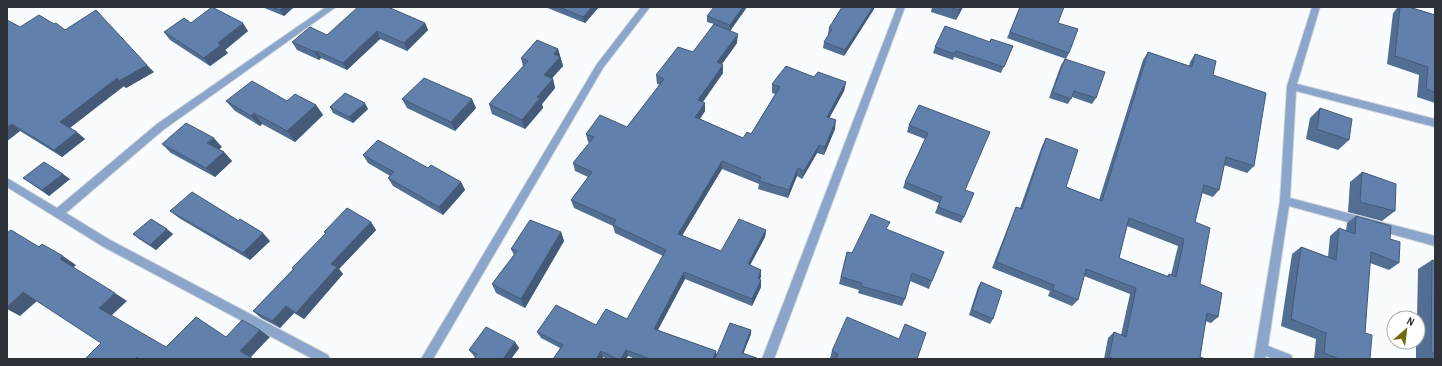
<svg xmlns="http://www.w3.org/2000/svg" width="1442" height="366" font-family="'Archivo Narrow',sans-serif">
<rect width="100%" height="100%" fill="#f9fcff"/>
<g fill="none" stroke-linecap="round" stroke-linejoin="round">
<g stroke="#d4d8db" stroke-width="2">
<g id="street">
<polygon points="326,7 336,7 163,130 66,213 110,240 328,355 330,359 313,359 102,246 7,187 7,178 57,208 157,124"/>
<polygon points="641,7 650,7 603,68 433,359 421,359 597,64"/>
<polygon points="897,7 905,7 774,359 762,359"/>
<polygon points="1312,7 1320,7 1297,84 1435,119 1435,127 1296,91 1290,198 1435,236 1435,246 1289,206 1268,346 1291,355 1293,359 1273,359 1266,356 1266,359 1254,359 1280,201 1287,86"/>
</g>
</g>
<use href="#street" fill="#8ba6ca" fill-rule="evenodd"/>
</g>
<g fill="#536e93" fill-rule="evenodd">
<polygon points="262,7 294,7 284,16"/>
<polygon points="545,7 599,7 585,23"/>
<polygon points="747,7 730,31 737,43 722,64 723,73 703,102 705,111 700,119 743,138 751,134 775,94 772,93 772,84 814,77 846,82 844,91 829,118 835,129 824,155 817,153 802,179 797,176 788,198 758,189 759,184 722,169 682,235 721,251 766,230 765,237 750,265 761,270 760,279 761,287 752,306 685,279 658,330 716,351 717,355 751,330 751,334 743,353 757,359 635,359 628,356 626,359 607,359 603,357 602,359 553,359 560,348 541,338 537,332 596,325 627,319 663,256 615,233 613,226 574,208 571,200 588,177 575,171 573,163 590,143 588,142 586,134 627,127 660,85 657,84 656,75 693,52 714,24 707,22 707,16"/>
<polygon points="842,7 874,7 874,9 844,56 823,48 824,42 829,35 828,34 829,28"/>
<polygon points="932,7 963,7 956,20 931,12"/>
<polygon points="1020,7 1058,23 1069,53 1066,59 1007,38"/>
<polygon points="1393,7 1410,7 1435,15 1435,103 1417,97 1419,75 1387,64 1393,13 1397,8"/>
<polygon points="7,20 20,27 54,24 154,72 126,88 124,86 70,128 85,139 62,157 20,131 7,141"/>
<polygon points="191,23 248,31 225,50 228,53 210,66 170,40 164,32"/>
<polygon points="425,23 428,30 407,51 380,39 347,70 321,58 319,60 297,50 292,42 327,35"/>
<polygon points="990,42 1013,46 1001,73 954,57 953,60 933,53 935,47"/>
<polygon points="558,49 563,66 552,78 553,79 555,88 542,104 543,108 525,129 492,114 489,104 523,66 521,58"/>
<path d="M1148,52L1189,66L1190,62L1195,54L1213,75L1254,166L1247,173L1224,165L1219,190L1213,197L1202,193L1195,222L1200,284L1218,317L1211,323L1205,321L1200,357L1206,359H1104L1108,338L1114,332L1121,335L1130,294L1084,276L1078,300L1072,306L1048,296L1050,291L992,268L1013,214L1016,207L1020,208L1042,146L1046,138L1066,187L1099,200L1143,60ZM1127,226L1178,246L1171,275L1169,274L1167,276L1119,258Z"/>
<polygon points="1065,59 1096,98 1092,104 1072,97 1068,104 1049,98 1061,65"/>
<polygon points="402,99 476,108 455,131 407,108"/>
<polygon points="226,101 287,101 316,105 323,115 295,142 262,124 260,126 235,111"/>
<polygon points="919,105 965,190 964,217 961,223 935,213 939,203 903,188 905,182 925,139 907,132 909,125"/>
<polygon points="330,107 368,109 353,123 333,113"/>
<polygon points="1320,108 1349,140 1338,150 1306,139 1310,118"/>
<polygon points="162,144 222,147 219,149 224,152 232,161 215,177 171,153"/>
<polygon points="363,155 428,168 461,182 465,190 443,215 393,186 388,178 390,176 368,163"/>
<polygon points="1362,172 1395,211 1382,221 1348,212 1350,182"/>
<polygon points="23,178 70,179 49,196"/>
<polygon points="170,211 270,241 250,260 179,218"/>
<polygon points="1356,216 1390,239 1399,263 1389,270 1370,263 1365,333 1370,359 1314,359 1316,339 1281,326 1292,254 1301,247 1328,257 1330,236 1339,228 1346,231 1347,223"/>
<polygon points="371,222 376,230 339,269 343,274 304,319 294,313 280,328 261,318 253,311 293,269 292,268 326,234 324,232"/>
<polygon points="887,229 932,281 929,289 910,281 905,299 902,306 858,293 859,290 839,284 847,252 852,253"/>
<polygon points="561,232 564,241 525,308 496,293 492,284 514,255 511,249"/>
<polygon points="133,234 173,234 156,250 139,239"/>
<polygon points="1432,260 1435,261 1435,359 1416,359 1416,342 1418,342 1418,318 1417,318 1418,269"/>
<polygon points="981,282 993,319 990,324 969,315 978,287"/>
<polygon points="905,324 917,359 832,359 830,358 832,351 899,339"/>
<polygon points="515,342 519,348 511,359 474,359 475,357 474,356 469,350"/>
</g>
<g fill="#445a78">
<polygon points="283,7 294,7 284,16 280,10"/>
<polygon points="592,7 599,7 585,23 583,17"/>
<polygon points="743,7 747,7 730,31 730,25"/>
<polygon points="873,7 874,7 874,9 844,56 845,50"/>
<polygon points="961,7 963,7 956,20 959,10"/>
<polygon points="243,23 248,31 225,50 228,53 210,66 204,58 218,43"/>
<polygon points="425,23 428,30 407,51 404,43"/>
<polygon points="377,31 380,39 347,70 343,63"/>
<polygon points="738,34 737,43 717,71 717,62"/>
<polygon points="558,49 563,66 547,84 544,75 554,54"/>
<polygon points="317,51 321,58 319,60 315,52"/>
<polygon points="147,65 154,72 126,88 124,86 68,129 60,122 117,78"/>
<polygon points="723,65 723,73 698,108 698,100"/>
<polygon points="553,79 555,88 542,104 543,108 525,129 522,120 537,97"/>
<polygon points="846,82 844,91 825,126 827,117"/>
<polygon points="472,99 476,108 455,131 451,122"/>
<polygon points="365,103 368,109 353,123 349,117"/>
<polygon points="705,103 705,111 695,126 695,117"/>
<polygon points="316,105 323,115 295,142 287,131"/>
<polygon points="254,113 262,124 260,126 251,116"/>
<polygon points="836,120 835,129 824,155 825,147"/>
<polygon points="12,124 20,131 7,141 7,127"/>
<polygon points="77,132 85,139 62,157 54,150"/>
<polygon points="214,138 222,147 215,152 207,143"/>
<polygon points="819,145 817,153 802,179 804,171"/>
<polygon points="224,152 232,161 215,177 206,168"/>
<polygon points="722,161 722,169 679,241 678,234"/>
<polygon points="798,168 797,176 788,198 789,190"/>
<polygon points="63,174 70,179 49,196 42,190"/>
<polygon points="461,182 465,190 443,215 439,207"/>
<polygon points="371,222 376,230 339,269 343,274 304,319 296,313 331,264"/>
<polygon points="167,229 173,234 156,250 150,245"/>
<polygon points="766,230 765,237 747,271 748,264"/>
<polygon points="561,232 564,241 525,308 521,299"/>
<polygon points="263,233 270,241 250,260 243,253"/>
<polygon points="63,256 76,265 73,268 60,259"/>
<polygon points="761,270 761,277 757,285 758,278"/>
<polygon points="684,272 685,279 655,335 654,329"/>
<polygon points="761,280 761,287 752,306 752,299"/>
<polygon points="23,292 37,301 20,316 7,309 7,307"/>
<polygon points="115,293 127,301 111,316 99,308"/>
<polygon points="286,306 294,313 280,328 272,321"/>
<polygon points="260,330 270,337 250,358 240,351"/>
<polygon points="751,330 751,334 742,357 742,353"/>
<polygon points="515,342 519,348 511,359 503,359"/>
<polygon points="626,350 628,356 626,359 621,359"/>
<polygon points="601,351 603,357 602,359 596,359"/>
<polygon points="716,351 716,359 713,359"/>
</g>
<g fill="#6180ab" stroke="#445a78" fill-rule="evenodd">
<polygon points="212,7 243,23 218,43 221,45 204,58 164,32 184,18 191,23"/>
<polygon points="272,7 283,7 280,10"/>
<polygon points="358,7 388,7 425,23 404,43 377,31 343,63 317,51 315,52 292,42 310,27 327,35"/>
<polygon points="559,7 592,7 583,17"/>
<polygon points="714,7 743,7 730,25 707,16"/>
<polygon points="842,7 873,7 845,50 824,42 832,29 829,28"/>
<polygon points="949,7 961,7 959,10"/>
<polygon points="1020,7 1064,7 1058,23 1078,29 1069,53 1010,32"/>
<polygon points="1400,7 1409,7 1435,15 1435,92 1426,89 1428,67 1395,56"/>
<polygon points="96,10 147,65 119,81 117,78 60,122 77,132 54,150 12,124 7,127 7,20 20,27 39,15 54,24 56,23 65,30"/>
<polygon points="714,24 738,34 717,62 723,65 698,100 705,103 695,117 743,138 747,132 751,134 780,87 772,84 786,66 814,77 818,72 846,82 827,117 836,120 825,147 819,145 804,171 798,168 789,190 759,181 761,177 722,161 678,234 721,251 739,219 766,230 748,264 761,270 758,278 761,280 752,299 684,272 654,329 716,351 713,359 650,359 626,350 621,359 617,359 601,351 596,359 553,359 563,345 537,332 556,305 596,325 606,309 627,319 666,250 613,225 616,220 571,200 592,172 573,163 594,137 586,134 600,115 627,127 664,79 656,75 678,47 693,52"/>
<polygon points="945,26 990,42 991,39 1013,46 1004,67 956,51 955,54 935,47"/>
<polygon points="537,40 558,49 554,54 560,57 544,75 553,79 537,97 540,98 522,120 489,104 528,61 521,58"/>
<path d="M1148,52L1192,67L1195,54L1216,61L1213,75L1266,93L1254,166L1226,157L1219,190L1204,185L1195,222L1210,228L1200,284L1222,293L1218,317L1207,313L1200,357L1206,359H1114L1109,357L1114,332L1126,337L1136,288L1086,269L1078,300L1053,290L1054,285L996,262L1016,207L1022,209L1046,138L1078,150L1066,187L1102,201ZM1129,218L1184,239L1176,277L1169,274V277L1119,258Z"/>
<polygon points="1065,59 1105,72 1096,98 1074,91 1071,99 1052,92"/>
<polygon points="424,78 472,99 451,122 402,99"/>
<polygon points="252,81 287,101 295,94 316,105 287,131 254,113 251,116 226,101"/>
<polygon points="345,93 365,103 349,117 330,107"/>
<polygon points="919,105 990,132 965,190 974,193 964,217 938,207 942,197 905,182 928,133 909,125"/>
<polygon points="1320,108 1352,119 1349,140 1317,129"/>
<polygon points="186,123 214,138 207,143 224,152 206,168 162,144"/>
<polygon points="378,140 428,168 431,165 461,182 439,207 388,178 394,172 363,155"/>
<polygon points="44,162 63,174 42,190 23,178"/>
<polygon points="1362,172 1396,184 1395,211 1360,202"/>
<polygon points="192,192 239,221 240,219 263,233 243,253 170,211"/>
<polygon points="347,208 371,222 331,264 337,267 296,313 286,306 272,321 253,311 294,269 292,268 326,233 324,232"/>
<polygon points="871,214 890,222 886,229 944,252 932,281 912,273 905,299 861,286 862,283 841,277 847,252 852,253"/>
<polygon points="1356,216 1391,226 1390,239 1400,242 1399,263 1371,252 1365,333 1372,335 1370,359 1339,359 1324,353 1326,333 1291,319 1301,247 1336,260 1339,228 1355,234"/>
<polygon points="151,219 167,229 150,245 133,234"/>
<polygon points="530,220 561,232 521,299 492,284 517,251 511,249"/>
<polygon points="11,230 39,247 42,244 63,256 60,259 115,293 99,308 166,347 196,317 226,337 242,320 260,330 240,351 253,359 140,359 137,357 135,359 85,359 101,343 23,292 7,307 7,233"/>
<polygon points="1432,260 1435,261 1435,354 1431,352"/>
<polygon points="981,282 1002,291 993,319 972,310"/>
<polygon points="847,317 899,339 905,324 926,333 917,359 836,359 838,354 832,351"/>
<polygon points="730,323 751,330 742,353 757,358 757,359 715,359"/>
<polygon points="486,327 515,342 503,359 474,359 477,354 469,350"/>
</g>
<rect width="1442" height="366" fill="none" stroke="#2e3339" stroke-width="16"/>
<g transform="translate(1406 330) rotate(28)"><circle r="19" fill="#ffffff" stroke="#abadb0"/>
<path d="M0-3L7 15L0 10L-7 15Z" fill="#706b07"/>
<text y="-6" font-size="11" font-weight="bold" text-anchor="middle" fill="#2e3339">N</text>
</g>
</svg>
